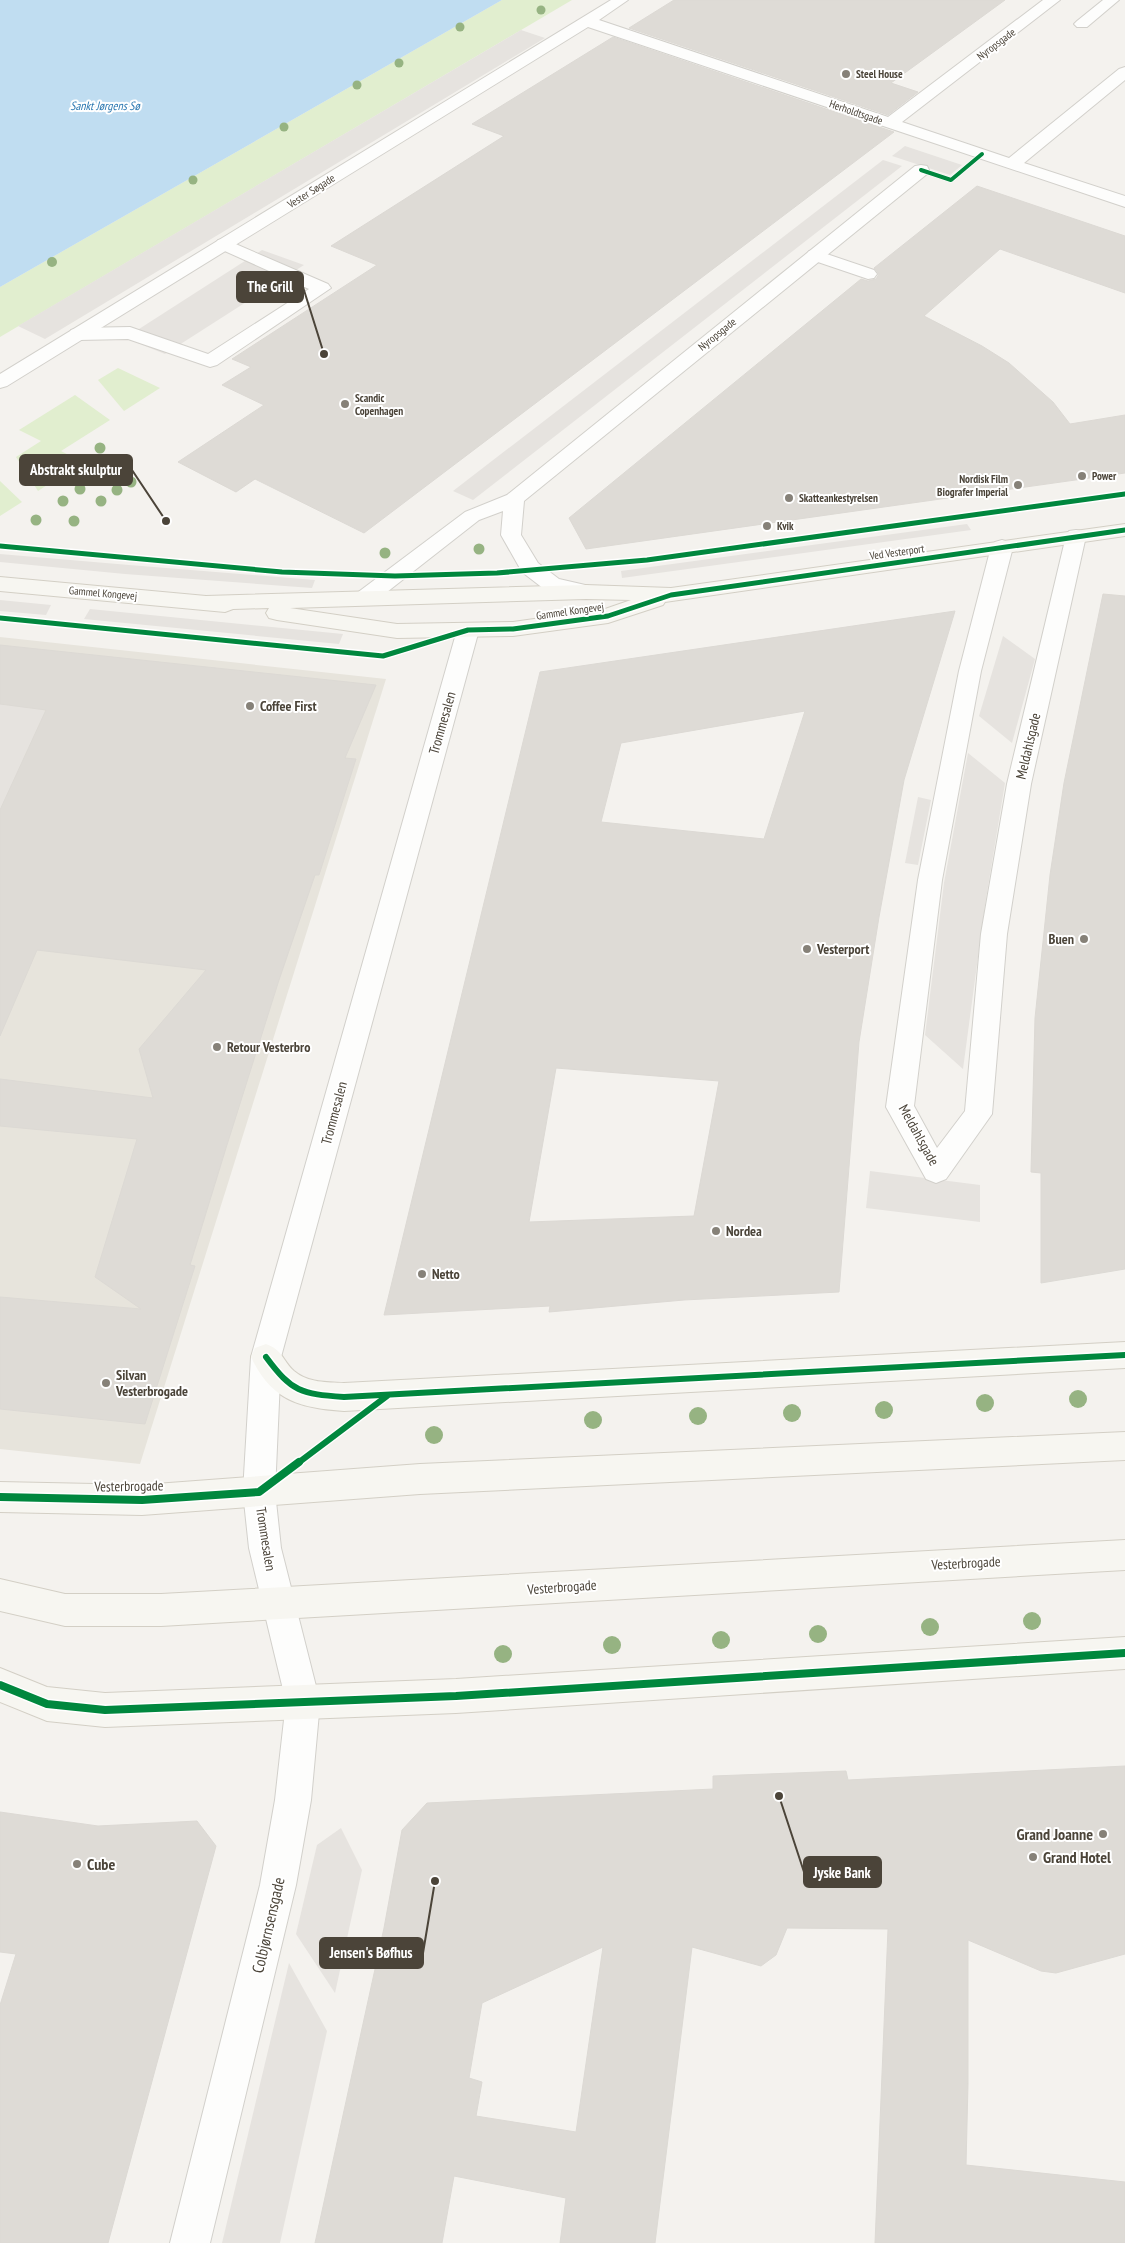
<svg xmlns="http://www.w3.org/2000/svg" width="1125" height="2243" font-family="'PT Sans Narrow',sans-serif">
<rect width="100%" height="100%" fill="#f4f2ee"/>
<polygon fill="#e7e4dc" points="0,637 386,679 140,1464 0,1449"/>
<g fill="#e1eecf">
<polygon points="502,0 572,0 0,337 0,287"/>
<polygon points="118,368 160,388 124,411 98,380"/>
<polygon points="75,395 110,420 61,451 82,462 38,491 16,457 41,441 19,430"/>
<polygon points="0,481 22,502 0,516"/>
</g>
<g fill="#e6e3df">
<polygon points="521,30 545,38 45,339 18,326"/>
<polygon points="905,146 962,165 950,175 892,156"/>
<polygon points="883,160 902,166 473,500 453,491"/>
<polygon points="262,250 304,265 165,354 125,338"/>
<polygon points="967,524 971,530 622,578 621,571"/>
<polygon points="0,554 129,565 315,580 312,588 125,574 0,562"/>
<polygon points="0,600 51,605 46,615 0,611"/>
<polygon points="90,609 343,634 339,644 84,619"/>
<polygon points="1003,636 1035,659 1012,743 979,716"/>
<polygon points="13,699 36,701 45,712 23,759 0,840 0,704 9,705"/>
<polygon points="968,753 1005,783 985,905 963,1069 925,1035 944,883"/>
<polygon points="918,797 931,800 918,865 905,863"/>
<polygon points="870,1171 980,1185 980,1222 866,1208"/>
<polygon points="341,1828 362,1870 335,1993 296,1934 317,1845"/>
<polygon points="289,1963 327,2031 280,2243 222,2243"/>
</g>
<polygon fill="#c0ddf1" points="0,0 502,0 0,287"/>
<g fill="#dedbd6" stroke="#dcd9d4" fill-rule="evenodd">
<polygon points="674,0 1005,0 891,83 918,92 888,115 629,28"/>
<polygon points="613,37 894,132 364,533 255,479 236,492 178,462 264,405 222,385 251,367 232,359 377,265 331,246 504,136 472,124"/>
<polygon points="977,186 1125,236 1125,293 1000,249 924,316 982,346 1009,363 1053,402 1070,424 1125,415 1125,473 586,549 569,518 861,279 868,281 876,279 879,274 874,268"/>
<polygon points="1103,594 1125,596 1125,1269 1041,1283 1041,1173 1031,1172 1035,1018 1050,875 1064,783"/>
<path d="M955,611L904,780L879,917L859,1042L839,1292L684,1300L549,1312L550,1306L384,1315L540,672ZM805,711L764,839L601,822L621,743ZM556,1068L719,1081L694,1216L529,1222Z"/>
<polygon points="0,645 376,685 345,758 356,759 319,875 315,875 279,980 226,1148 190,1265 195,1266 145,1424 0,1409 0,1297 141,1309 95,1277 137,1139 0,1126 0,1079 153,1098 139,1049 206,970 37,950 0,1036 0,810 46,710 0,704"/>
<path d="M1125,1766V1954L1056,1973L1041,1971L968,1940V2083L966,2165L1125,2182V2243H875L888,1929L787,1928L776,1955L761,1966L692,1947L655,2243H560L566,2198L454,2176L442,2243H315L384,1928L402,1830L427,1803L713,1789V1776L846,1771L848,1780ZM603,1947L576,2132L476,2116L482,2082L469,2078L482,2003Z"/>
<polygon points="0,1812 98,1826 197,1821 216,1846 108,2243 0,2243 0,2005 16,1954 0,1952"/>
</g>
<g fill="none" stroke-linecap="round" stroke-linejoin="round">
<g stroke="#d2d0cb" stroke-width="2">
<g id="lane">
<polygon points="1103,0 1119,0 1087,27 1077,27 1074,24 1077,21"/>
<polygon points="224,239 328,284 331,288 217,365 210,367 128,339 78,340 71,338 69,334 71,330 78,328 130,327 208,354 309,289 218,248 215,244 218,240"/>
<polygon points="815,250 874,270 877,274 874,278 868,279 809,259 806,255 809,251"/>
</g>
</g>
<g stroke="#d2d0cb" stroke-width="2">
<g id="street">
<polygon points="611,0 628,0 599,20 888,117 1043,0 1060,0 902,122 1009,158 1119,69 1125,67 1125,80 1024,163 1125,196 1125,207 588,27 7,386 0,388 0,374"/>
<polygon points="921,165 927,166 929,170 927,174 524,501 521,535 538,563 559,579 594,587 597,592 594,597 586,599 544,589 522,572 501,535 503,511 479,520 373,603 365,605 357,603 354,598 357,593 465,512 507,495 915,166"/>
<polygon points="1076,530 1083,531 1086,536 1031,784 1007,934 992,1114 946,1179 936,1183 926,1179 886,1107 918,880 959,671 991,547 995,542 1002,540 1009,542 1013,547 981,671 942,880 914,1106 937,1148 965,1111 981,934 1007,784 1066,536 1069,531"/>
<polygon points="468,623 476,625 479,630 281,1357 275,1492 281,1548 320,1702 311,1800 296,1885 210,2243 170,2243 260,1885 275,1800 286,1702 249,1548 243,1492 251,1357 457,630 460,625"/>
</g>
</g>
<g stroke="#d3cfc5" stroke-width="2">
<g id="secondary">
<path d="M1125,524V536L665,602L663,605L608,623L513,636L397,638L277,620L269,618L266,613L269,608L233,609L225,612L0,591V577L206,596L586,585L671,588ZM586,599L631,600L605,609L513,622L397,624L290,608Z"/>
<path d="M1125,1342V1368L344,1411C299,1408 271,1400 251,1357L255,1348L266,1344C283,1350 282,1360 294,1371C308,1383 327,1382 344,1383Z"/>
<polygon points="1125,1432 1125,1460 420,1494 142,1515 0,1512 0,1482 142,1485 420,1464"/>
<polygon points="1125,1540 1125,1570 161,1626 65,1626 0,1611 0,1579 65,1594 161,1594"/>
<polygon points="1125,1637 1125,1669 456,1713 105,1727 47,1721 0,1702 0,1668 47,1687 105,1693 456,1679"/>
</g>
</g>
<use href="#lane" fill="#fdfdfc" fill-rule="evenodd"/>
<use href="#street" fill="#fdfdfc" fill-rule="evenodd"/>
<use href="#secondary" fill="#f7f6f1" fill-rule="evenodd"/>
<g stroke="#fff" stroke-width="5.5">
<polyline id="cycleway-far3" points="921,170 951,180 982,154"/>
</g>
<g stroke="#fff" stroke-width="8">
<g id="cycleway-far2">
<polyline points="0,546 282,572 395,576 497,573 647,560 1125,494"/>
<polyline points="0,618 383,656 468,630 513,629 608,616 671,595 1125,530"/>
</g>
</g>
<g stroke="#fff" stroke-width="9">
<g id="cycleway-far1">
<path d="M266,1357C292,1392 301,1394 344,1397L1125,1355"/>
<polyline points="298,1463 387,1396"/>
</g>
</g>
<g stroke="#fff" stroke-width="11">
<g id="cycleway">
<polyline points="0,1497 142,1500 259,1492 299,1462"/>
<polyline points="0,1685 47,1704 105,1710 456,1696 1125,1653"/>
</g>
</g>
<use href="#cycleway-far3" stroke="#00873e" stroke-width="4"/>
<use href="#cycleway-far2" stroke="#00873e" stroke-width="5"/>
<use href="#cycleway-far1" stroke="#00873e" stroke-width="6"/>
<use href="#cycleway" stroke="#00873e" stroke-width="8"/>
</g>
<g fill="#96b382">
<circle cx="541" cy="10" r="4.5"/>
<circle cx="460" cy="27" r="4.5"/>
<circle cx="399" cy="63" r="4.5"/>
<circle cx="357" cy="85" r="4.5"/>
<circle cx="284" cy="127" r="4.5"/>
<circle cx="193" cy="180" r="4.5"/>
<circle cx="52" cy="262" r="5"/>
<circle cx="100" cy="448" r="5.5"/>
<circle cx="131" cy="482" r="5.5"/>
<circle cx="80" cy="489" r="5.5"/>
<circle cx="117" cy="490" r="5.5"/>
<circle cx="63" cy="501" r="5.5"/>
<circle cx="101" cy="501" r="5.5"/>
<circle cx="36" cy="520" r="5.5"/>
<circle cx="74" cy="521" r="5.5"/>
<circle cx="479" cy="549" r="5.5"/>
<circle cx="385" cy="553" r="5.5"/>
<circle cx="1078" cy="1399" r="9"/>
<circle cx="985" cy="1403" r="9"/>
<circle cx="884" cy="1410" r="9"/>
<circle cx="792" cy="1413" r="9"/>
<circle cx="698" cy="1416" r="9"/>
<circle cx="593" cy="1420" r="9"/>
<circle cx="434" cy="1435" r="9"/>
<circle cx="1032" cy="1621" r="9"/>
<circle cx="930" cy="1627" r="9"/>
<circle cx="818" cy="1634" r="9"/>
<circle cx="721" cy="1640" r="9"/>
<circle cx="612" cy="1645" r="9"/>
<circle cx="503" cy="1654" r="9"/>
</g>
<g fill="#868178" stroke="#fff" stroke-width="2">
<circle cx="846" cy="74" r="5"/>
<circle cx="345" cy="404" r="5"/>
<circle cx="1082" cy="476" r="5"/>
<circle cx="1018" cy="485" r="5"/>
<circle cx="789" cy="498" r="5"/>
<circle cx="767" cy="526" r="5"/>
<circle cx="250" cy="706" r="5"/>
<circle cx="1084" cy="939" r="5"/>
<circle cx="807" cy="949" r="5"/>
<circle cx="217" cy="1047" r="5"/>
<circle cx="716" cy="1231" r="5"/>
<circle cx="422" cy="1274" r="5"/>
<circle cx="106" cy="1383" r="5"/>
<circle cx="1103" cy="1834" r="5"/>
<circle cx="1033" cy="1857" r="5"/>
<circle cx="77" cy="1864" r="5"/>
</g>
<g text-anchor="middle" stroke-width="4" stroke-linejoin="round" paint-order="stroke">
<g font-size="11" fill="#4b4439" stroke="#fff">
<text transform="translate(996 44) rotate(-37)" y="4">Nyropsgade</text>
<text transform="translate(856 112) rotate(19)" y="4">Herholdtsgade</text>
<text transform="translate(311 191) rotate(-32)" y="4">Vester Søgade</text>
<text transform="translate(717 334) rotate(-39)" y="4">Nyropsgade</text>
<text transform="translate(897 552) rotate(-8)" y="4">Ved Vesterport</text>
<text transform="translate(103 593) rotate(5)" y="4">Gammel Kongevej</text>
<text transform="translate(570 611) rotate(-8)" y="4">Gammel Kongevej</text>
</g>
<g font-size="11" font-weight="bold" fill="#4b4439" stroke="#fff" text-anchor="start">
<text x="856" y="78">Steel House</text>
<text x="355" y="402">Scandic<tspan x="355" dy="13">Copenhagen</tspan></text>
<text x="1092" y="480">Power</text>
<text x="1008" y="483" text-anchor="end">Nordisk Film<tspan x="1008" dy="13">Biografer Imperial</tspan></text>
<text x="799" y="502">Skatteankestyrelsen</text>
<text x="777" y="530">Kvik</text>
</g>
<g font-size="12" font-style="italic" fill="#2e7ab2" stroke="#fff">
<text x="105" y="110">Sankt Jørgens Sø</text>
</g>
<g font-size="14" font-weight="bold" fill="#4b4439" stroke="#fff" text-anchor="start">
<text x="260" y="711">Coffee First</text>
<text x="1074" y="944" text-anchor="end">Buen</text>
<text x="817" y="954">Vesterport</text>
<text x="227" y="1052">Retour Vesterbro</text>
<text x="726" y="1236">Nordea</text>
<text x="432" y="1279">Netto</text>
<text x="116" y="1380">Silvan<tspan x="116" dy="16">Vesterbrogade</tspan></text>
</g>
<g font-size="14" fill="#4b4439" stroke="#fff">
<text transform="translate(442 723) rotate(-74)" y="5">Trommesalen</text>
<text transform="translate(1028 746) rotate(-77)" y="5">Meldahlsgade</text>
<text transform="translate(334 1113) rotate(-75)" y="5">Trommesalen</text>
<text transform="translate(919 1135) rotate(61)" y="5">Meldahlsgade</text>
<text transform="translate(129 1486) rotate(-1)" y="5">Vesterbrogade</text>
<text transform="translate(266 1539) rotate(81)" y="5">Trommesalen</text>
<text transform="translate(966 1563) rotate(-3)" y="5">Vesterbrogade</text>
<text transform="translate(562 1587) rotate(-4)" y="5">Vesterbrogade</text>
</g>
<g font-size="16" font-weight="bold" fill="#4b4439" stroke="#fff" text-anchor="start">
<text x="1093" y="1840" text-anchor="end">Grand Joanne</text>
<text x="1043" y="1863">Grand Hotel</text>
<text x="87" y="1870">Cube</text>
</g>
<g font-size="16" fill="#4b4439" stroke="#fff">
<text transform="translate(268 1925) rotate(-77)" y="6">Colbjørnsensgade</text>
</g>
</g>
<path fill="none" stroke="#4b4439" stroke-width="2" d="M324 354L303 287M166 521L132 470M779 1796L804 1872M435 1881L423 1953"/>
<g fill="#4b4439" stroke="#fff" stroke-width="2">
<circle cx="324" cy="354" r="5"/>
<circle cx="166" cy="521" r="5"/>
<circle cx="779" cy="1796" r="5"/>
<circle cx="435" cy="1881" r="5"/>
</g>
<g fill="#4b4439" stroke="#4b4439" stroke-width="2">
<rect x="237" y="272" width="66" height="30" rx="5"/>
<rect x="20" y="455" width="112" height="30" rx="5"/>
<rect x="804" y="1857" width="77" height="30" rx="5"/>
<rect x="320" y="1938" width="103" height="30" rx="5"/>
</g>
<g font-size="15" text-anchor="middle" font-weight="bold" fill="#fff">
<text x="270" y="292">The Grill</text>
<text x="76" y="475">Abstrakt skulptur</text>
<text x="842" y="1878">Jyske Bank</text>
<text x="371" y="1958">Jensen's Bøfhus</text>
</g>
</svg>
